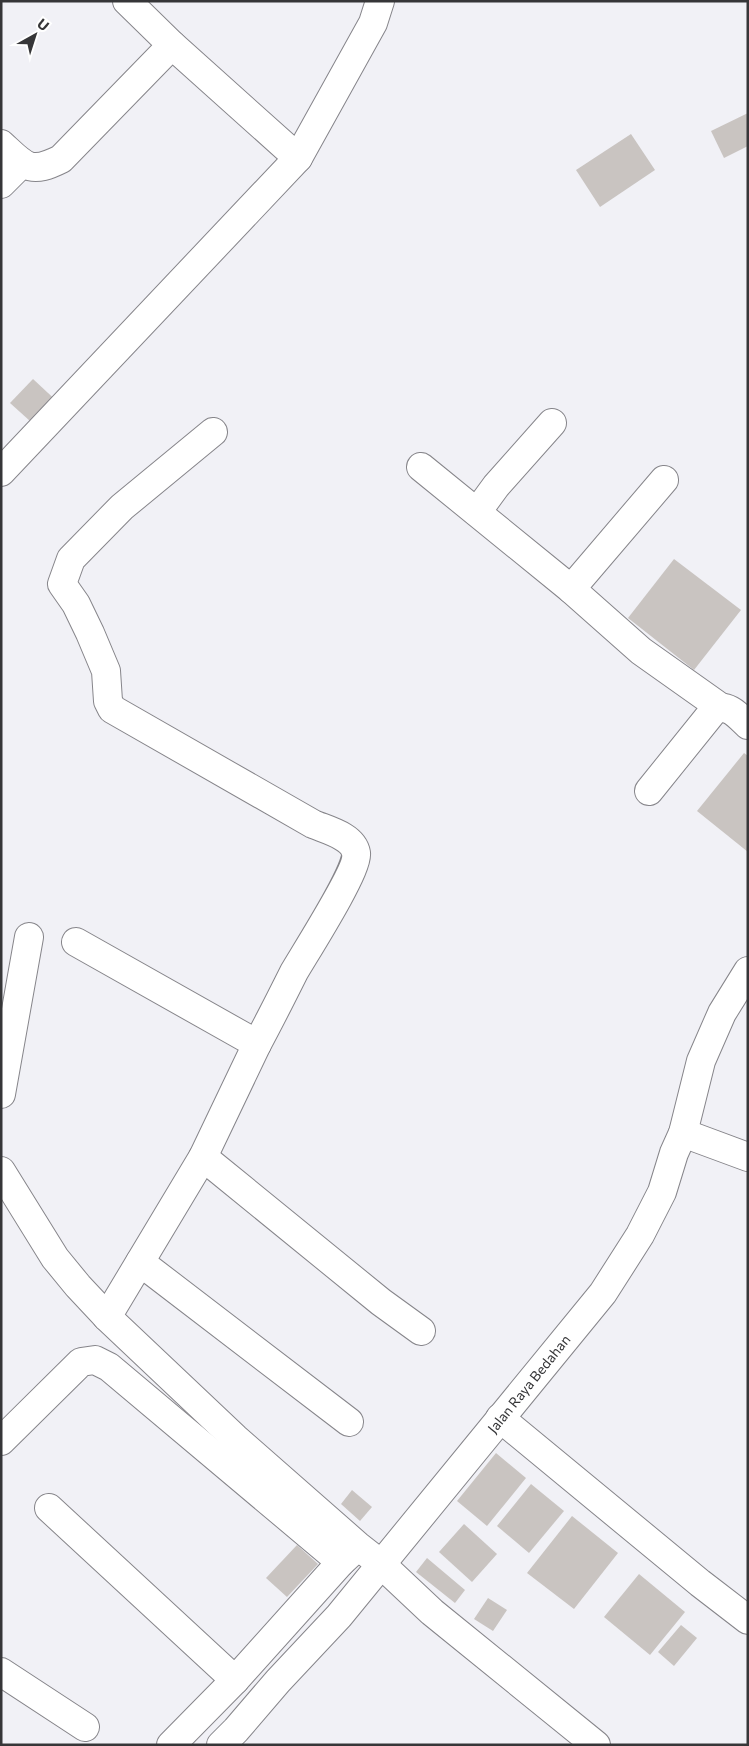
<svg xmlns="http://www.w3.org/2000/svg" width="749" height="1746" font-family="Commissioner,sans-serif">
<rect width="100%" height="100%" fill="#f1f1f6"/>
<g fill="#c9c4c1">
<polygon points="748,113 748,146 724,158 711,131"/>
<polygon points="631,134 655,170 600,207 576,170"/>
<polygon points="33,379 62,406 40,430 10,403"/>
<polygon points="674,559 741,610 694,670 628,618"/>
<polygon points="744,753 748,756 748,852 697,811"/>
<polygon points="496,1453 526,1478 487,1526 457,1501"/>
<polygon points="531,1484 564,1511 529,1553 497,1526"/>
<polygon points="352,1490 372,1507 360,1521 341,1504"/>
<polygon points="572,1516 618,1553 574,1609 527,1573"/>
<polygon points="464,1524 497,1554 472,1582 439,1552"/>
<polygon points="297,1545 318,1564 287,1597 266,1578"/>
<polygon points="427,1558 465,1590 455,1603 416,1572"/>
<polygon points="639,1574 685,1612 650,1655 604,1617"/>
<polygon points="488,1598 507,1610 493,1631 474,1619"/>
<polygon points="681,1625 697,1638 674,1666 658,1652"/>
</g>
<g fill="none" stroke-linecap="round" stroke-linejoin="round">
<g stroke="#86858a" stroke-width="30">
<g id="minor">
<polyline points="127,1 172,45 298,158"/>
<path d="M1,144C25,166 29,175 61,159L172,45"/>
<polyline points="1,184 22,163"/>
<path d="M213,432L122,507L71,559L62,584L76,604L90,633L106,671L108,701L112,709L313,824C327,830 353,836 356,853C359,869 305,953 294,972C282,996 270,1020 257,1044"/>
<polyline points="421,467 571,589 641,651 720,707"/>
<polyline points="1,472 298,158 373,23 380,1"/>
<polyline points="477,512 496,486 552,423"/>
<polyline points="571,589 664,480"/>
<path d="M649,791L715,709C729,704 738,716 748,725"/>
<polyline points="76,942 257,1044 203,1157 107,1317"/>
<polyline points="1,1094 29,937"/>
<polyline points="683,1133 748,1157"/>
<polyline points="203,1157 381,1302 421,1331"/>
<polyline points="1,1171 55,1258 78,1286 107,1317 235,1438 358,1546 381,1564 432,1612 596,1745"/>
<polyline points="140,1262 349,1422"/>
<polyline points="500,1418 700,1583 748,1620"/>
<polyline points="1,1441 81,1362 95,1360 109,1367 341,1562"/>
<polyline points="49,1508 235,1680"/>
<polyline points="1,1672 85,1727"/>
<polyline points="171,1745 235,1680 341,1562 353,1551"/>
<polyline points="221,1745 236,1730 278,1681 339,1616 603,1293 640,1235 662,1192 674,1153 683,1133 701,1061 722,1013 748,971"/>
</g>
</g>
<use href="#minor" stroke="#fff" stroke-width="28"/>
</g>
<g text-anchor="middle" stroke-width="4" stroke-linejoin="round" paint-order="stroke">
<g font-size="14" fill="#363638" stroke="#fff">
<text transform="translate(529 1384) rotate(-51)" y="5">Jalan Raya Bedahan</text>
</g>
</g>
<rect width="749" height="1746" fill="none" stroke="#363638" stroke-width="5"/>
<g transform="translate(35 35) rotate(39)" stroke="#ffffff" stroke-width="4" paint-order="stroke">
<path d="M0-4L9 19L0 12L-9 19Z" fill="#363638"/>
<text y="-8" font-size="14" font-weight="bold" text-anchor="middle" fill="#363638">U</text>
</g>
</svg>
